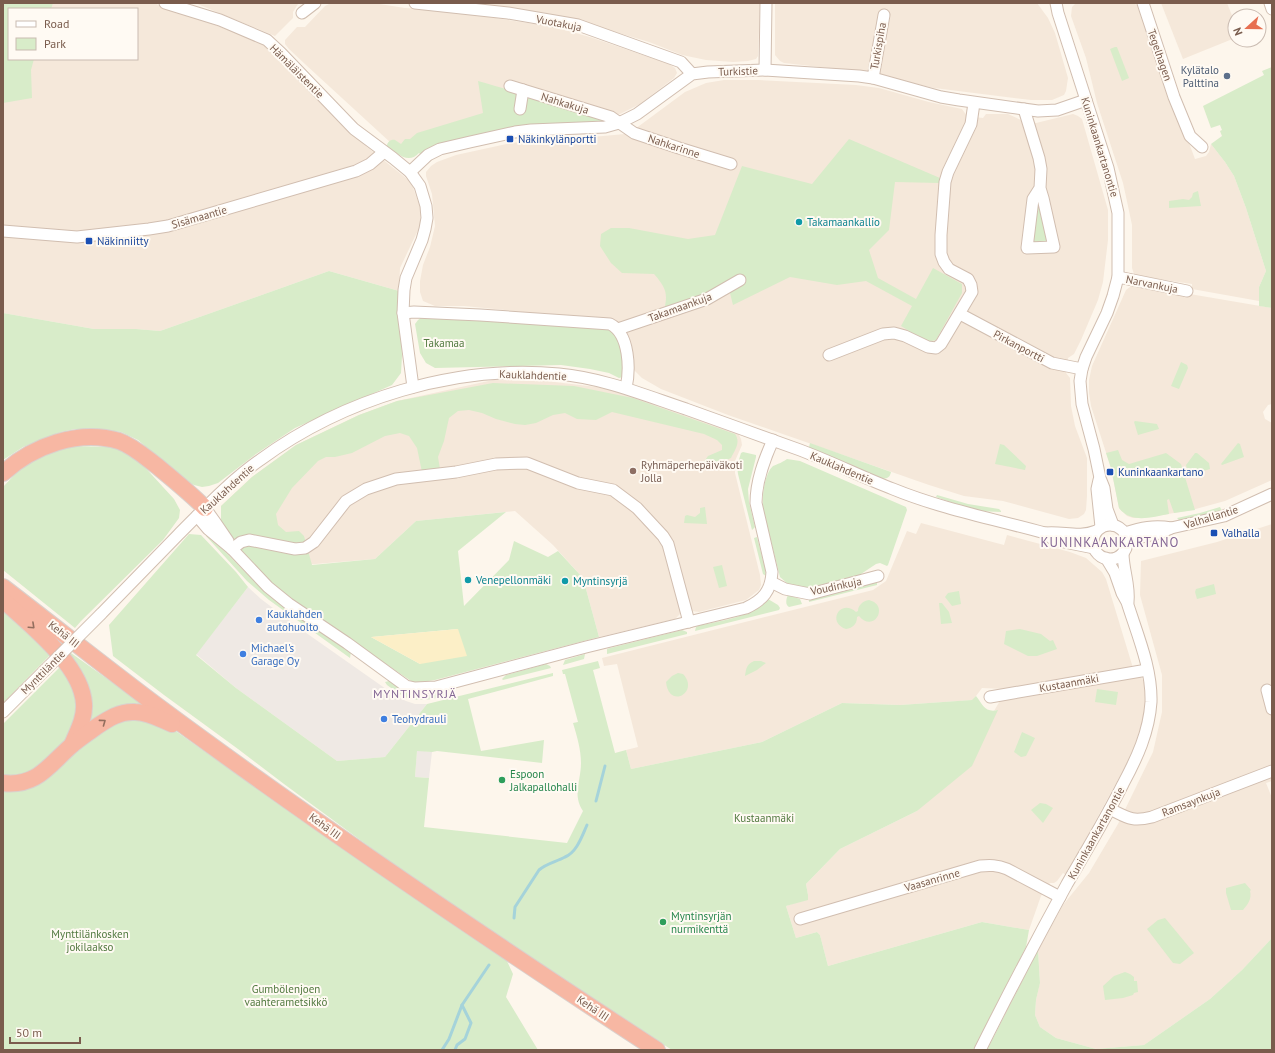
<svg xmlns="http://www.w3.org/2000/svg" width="1275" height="1053" font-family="'PT Sans',sans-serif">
<rect width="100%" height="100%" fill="#fdf6ec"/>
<g fill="#f5e8da" fill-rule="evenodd">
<path d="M3,3H155L162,7L200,19L266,45L343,125L367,147L411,182L421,210L420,226L400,268L399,291L329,271L160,331L136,329H94L3,313ZM9,9H137V59H9Z"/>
<polygon points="195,3 300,3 298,4 293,12 293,18 275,36"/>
<polygon points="331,3 373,3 405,8 444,10 554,27 590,37 669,64 675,68 677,73 674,78 640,104 620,114 414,152 391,143 306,65 289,49 285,44 285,40 297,27 305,27 325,6"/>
<polygon points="472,3 760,3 758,56 756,59 748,61 733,62 706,60 682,55 649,42 575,20 546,13"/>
<polygon points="775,3 1037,3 1048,18 1055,33 1068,78 1066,91 1064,95 1052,100 1031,100 934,88 865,72 784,63 780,61 775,55"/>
<polygon points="1076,3 1133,3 1137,5 1195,159 1206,156 1209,152 1211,144 1225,162 1234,176 1246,208 1266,271 1259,287 1259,301 1192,289 1192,284 1138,276 1134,274 1132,268 1132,225 1128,206 1123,183 1097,103 1086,58 1071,16 1072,7"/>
<polygon points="1161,3 1227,3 1235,23 1235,38 1183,59"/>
<polygon points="724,80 758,80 856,85 879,88 929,102 962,109 967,116 983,118 986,114 1008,114 1021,120 1036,123 1073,114 1078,116 1082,119 1108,210 1108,240 1103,282 1098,300 1081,340 1074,354 1068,358 1066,373 1070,378 1071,406 1075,426 1087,458 1087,496 1086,510 1084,514 1078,518 1069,519 1003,501 964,496 929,485 728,415 661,389 642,378 633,369 613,320 597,317 534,313 464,306 435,306 423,301 420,292 420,281 423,265 430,247 435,226 432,194 426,176 426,172 431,166 437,162 456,155 511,143 535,140 592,137 625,134 635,129 685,92 706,83"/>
<polygon points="1131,284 1272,308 1272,404 1268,405 1263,412 1265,419 1272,423 1272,480 1225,501 1192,510 1156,516 1133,518 1127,516 1119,508 1111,468 1091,406 1089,393 1089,380 1092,366 1126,290 1130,287"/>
<polygon points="493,380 546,381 597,387 631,395 738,433 741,439 742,445 735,461 735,473 760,575 761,585 759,590 746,600 699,612 691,611 680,614 675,619 599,637 583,578 553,545 515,511 416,521 375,559 256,569 221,521 221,506 252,477 296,445 359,415 397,401"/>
<polygon points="921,523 1004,545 1007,535 1070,552 1086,558 1102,572 1106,579 1133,668 1027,686 1003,689 982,688 973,700 900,705 842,703 762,742 631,769 626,750 638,747 617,664 604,666 602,658 873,590 886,581 907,531 916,534"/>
<polygon points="1272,524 1272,781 1266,783 1272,798 1272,938 1242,970 1210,999 1144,1045 1096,1049 1056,1038 1040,1027 1035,1015 1036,1000 1040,982 1038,950 1063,905 1089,873 1118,824 1153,752 1162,712 1162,675 1140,595 1141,561 1217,542"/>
<polygon points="1135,675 1141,677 1144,682 1145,698 1144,715 1133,752 1066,875 1063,873 1057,881 1054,883 1050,883 1041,896 1029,930 982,922 828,966 820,935 817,932 796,938 786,906 807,899 808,895 806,884 840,849 917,811 997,710 994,711 1001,699"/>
</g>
<g fill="#efe9e4">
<polygon points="248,587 261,599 302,630 396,696 406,701 415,704 427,704 385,757 337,761 236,688 196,654"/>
<polygon points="417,750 432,752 429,778 415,777"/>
</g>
<g fill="#d8ecc9" fill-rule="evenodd">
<polygon points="3,3 53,3 51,9 9,9 9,59 34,59 31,70 32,98 3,103"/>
<polygon points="1115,47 1117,47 1129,78 1122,81 1110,49"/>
<polygon points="1272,67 1272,308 1259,306 1259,287 1266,271 1246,208 1234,176 1225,162 1211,144 1222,136 1220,131 1222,130 1220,125 1211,128 1203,106 1264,75 1262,71"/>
<path d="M478,81C491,85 505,88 516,93L518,99L516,113L523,115L524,101L527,97L607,121L587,124L421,155L419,153C408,165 397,153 387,146C387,142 391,139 395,140L401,144L405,139H410L417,133L483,113Z"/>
<path d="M849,139L940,178L939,183L895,182L889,230L869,250L878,278L916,299L933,268L962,284V293L936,340L927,342L901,326L912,306L866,281L837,285L790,277L733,305L730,293L662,319C667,297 670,292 654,274L622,273L611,263L600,246L601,234L611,228H629L688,239L715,235L742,166L812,184Z"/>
<polygon points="1198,191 1201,206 1169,208 1169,201 1183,199 1189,200 1192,197 1193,193"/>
<polygon points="1039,199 1048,241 1046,242 1032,242 1036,201"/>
<polygon points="329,271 399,291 402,356 401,373 392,385 295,428 256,454 218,483 209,486 202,487 194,485 186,481 138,440 121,432 106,430 75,429 61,432 23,447 3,460 3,313 94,329 136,329 160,331"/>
<path d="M422,317L608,327C624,338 623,359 623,377L619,378L609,373L590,369L561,365L435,368L426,363L420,353L415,324L418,320Z"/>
<polygon points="1181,362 1187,365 1188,368 1179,389 1171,386"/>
<path d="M493,383L574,386L633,398L735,434C741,442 735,450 731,458L709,468L705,467L703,463L708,456L722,450V445L717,440L704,434L612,412L596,420L577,419L565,413L553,415L536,423L525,425L515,424L496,419L482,413L469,410L458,411L449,418L444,441L438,457L440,469L422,472L417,448L409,436L400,433L385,436L352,453L335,457H326L318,461L292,488L276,514L278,525L286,532L299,531L304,536L312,565L375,559L416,521L506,512L458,551L464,606L509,560L514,541L548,557L558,551L583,578L599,637L435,680L414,683L294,602L256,569L230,537L221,521V506L252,477L296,445L359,415L397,401ZM458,629L420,664L371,637H372Z"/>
<polygon points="1135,421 1157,424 1159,429 1138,435 1134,422"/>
<path d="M810,443L891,472C890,477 888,478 883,479L809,447Z"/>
<polygon points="1238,443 1240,444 1244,457 1222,465 1221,464"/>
<polygon points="1000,444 1004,445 1026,466 1025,470 995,464"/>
<polygon points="69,446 116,447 141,463 174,499 180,510 179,518 163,540 81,621 75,628 3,570 3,487 20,469 37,459"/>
<path d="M1118,450L1122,460L1129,464L1166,453L1181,464L1195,510L1174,513L1169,499L1167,500L1169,514C1152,517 1131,524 1119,508L1111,468L1106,453Z"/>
<polygon points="743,452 756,455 756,457 748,489 749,502 755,527 752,530 738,474 737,466 741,453"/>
<polygon points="1195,453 1197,453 1209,463 1210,469 1194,474 1193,471 1188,473 1186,465"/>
<path d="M787,459L800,461L906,507L907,510L888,565L887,566L880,563L876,564L858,576L808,588L788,584L780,577L763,509C762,498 764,474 773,466C776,465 785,461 787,459Z"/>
<polygon points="937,495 968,504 999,509 1001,511 1001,512 977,511 936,497"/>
<polygon points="705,507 707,524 684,523 685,516 687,515 695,517 700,513 700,508"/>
<polygon points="1220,507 1222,511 1180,521 1177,518 1200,513"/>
<path d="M189,534L201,535L236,572L248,587L196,655L236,688L337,761L385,757L427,704L553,673V676L468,699L481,751L544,740L542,763L437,751L432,752L417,751L415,777L429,778L424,827L567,843L583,811C572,795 581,781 581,763C581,750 577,736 573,723L578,722L565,674H563L562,670L598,661L600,668L593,670L615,753L626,750L631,769L762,742L842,703L900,705L972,700L976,696C983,705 985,713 998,710L972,766L917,811L840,849L806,884L808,895V900L786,906L796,938L817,932L820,935L828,966L982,922L1029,930L1026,947L973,1050H672L522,953L401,870L284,784L238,749L164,695L113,656L109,625Z"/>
<polygon points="208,534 251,578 273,597 351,652 350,658 269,600 247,581 206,536 206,535"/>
<polygon points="757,537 765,568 766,576 763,574 754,538"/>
<polygon points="722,565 727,586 719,588 713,567"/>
<polygon points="877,582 877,585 809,602 809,600 812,599"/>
<polygon points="1214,584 1216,594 1197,599 1195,592 1196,589"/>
<polygon points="959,591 961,604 952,606 945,597 948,593"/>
<path d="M788,595L800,599L802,604L789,607C785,605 786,599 788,595Z"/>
<path d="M768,599L778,605L780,608L779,610L695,631L696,627L698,626C719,621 754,617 768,599Z"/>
<path d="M869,600C890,605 874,634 859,616L857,617C857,624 853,628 846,629C826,622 841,598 856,612L858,611C858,605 863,601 869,600Z"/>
<polygon points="939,603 942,603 949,612 952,623 941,624"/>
<polygon points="3,606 52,653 3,703"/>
<polygon points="1020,629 1041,634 1050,641 1053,640 1057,649 1037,656 1028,656 1004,644 1006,631"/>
<polygon points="682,630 687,632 687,634 607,654 607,649 610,648"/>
<polygon points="57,643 148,708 93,724 87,721"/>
<polygon points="585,654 584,659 563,665 565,660"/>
<path d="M754,661H761L766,663L757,670L745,676C746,668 747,664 754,661Z"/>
<polygon points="546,664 550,666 551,668 503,680 502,679 506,675"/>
<polygon points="62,665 71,679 78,712 68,737 44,763 24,774 15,776 3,775 3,724"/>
<path d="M678,673L683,674C700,692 669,710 666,682L672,676Z"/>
<path d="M389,681C395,685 402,690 409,693C421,697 435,692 447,692L449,694C436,699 419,703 405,697C399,694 393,689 387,685L385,682Z"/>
<polygon points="1097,689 1118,692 1116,705 1095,702"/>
<polygon points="124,719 151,720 177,732 346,851 506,959 513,974 506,997 538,1050 3,1050 3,790 23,791 48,778 92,738"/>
<polygon points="1022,732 1035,738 1026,756 1021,757 1014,752"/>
<polygon points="1040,803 1046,804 1053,808 1043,823 1031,810"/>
<path d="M1245,883L1251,890L1250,891C1252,899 1248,904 1243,910H1231L1226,893V888Z"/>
<polygon points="1165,918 1194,953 1180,964 1173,963 1147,929 1158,920"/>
<polygon points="1272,938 1272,1050 987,1050 1038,950 1040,983 1036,1000 1035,1015 1040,1027 1056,1038 1096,1049 1144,1045 1210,999 1242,970"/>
<polygon points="1125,972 1130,974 1134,977 1134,981 1137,981 1138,992 1134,993 1133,995 1123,998 1105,1000 1103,986 1114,976"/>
</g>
<polygon fill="#fcefc7" points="458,629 467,656 420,664 371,637"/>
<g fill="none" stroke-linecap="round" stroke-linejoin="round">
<g stroke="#a5d3da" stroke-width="3">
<polyline points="596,801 605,766"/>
<path d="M514,918L515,907L539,870C547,863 556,862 565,857C577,852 582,836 587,825"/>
<polyline points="442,1050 449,1039 462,1005 489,965"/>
<polyline points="455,1050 457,1045 465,1039 471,1023 462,1005"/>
</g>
<g stroke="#d1beb0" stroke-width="13">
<g id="minor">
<polyline points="165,3 220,20 267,40 281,53 354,129 393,158 410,172 420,186 426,206 427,218 425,229 422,240 406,278 404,290 403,313 413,387"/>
<polyline points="415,3 508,13 578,25 681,62 692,74"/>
<polyline points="1056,3 1058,13 1108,168 1118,213 1118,277 1113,296 1107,313 1086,357 1082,369 1080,381 1082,404 1094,449 1100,478 1104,488 1107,509 1113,525"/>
<polyline points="1143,3 1174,97 1190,136 1202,147"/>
<polyline points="1270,3 1272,9"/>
<polyline points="302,13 315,3"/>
<polyline points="765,70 766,3"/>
<polyline points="873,78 884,15"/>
<polyline points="510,86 611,117 634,133 679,148 731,164"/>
<polyline points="520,109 523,90"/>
<polyline points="1024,109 1039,158 1041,169 1040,188 1033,199 1027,248 1054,247 1043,198 1040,188"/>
<polyline points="410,172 428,155 440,149 470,142 515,132 531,130 605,127 619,123 637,114 692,74 708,72 765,70 859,76 873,78 941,97 959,100 1038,111 1057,110 1086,100"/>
<polyline points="3,231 77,237 149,229 168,226 356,171 370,164 384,152"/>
<polyline points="1118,277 1187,291"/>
<path d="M403,313L414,312L480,315L610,324C630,334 630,370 626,388"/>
<polyline points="960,314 1052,363 1082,369"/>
<polyline points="618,329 707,299 740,280"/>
<polyline points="829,355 883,334 894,333 905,336 928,347 936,348 941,344 972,292 971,285 968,279 949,269 944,262 941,254 941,235 945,182 948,172 971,124 974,103"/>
<polyline points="1099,480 1097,489 1101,527"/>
<polyline points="205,508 215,522 228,541"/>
<path d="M197,516L208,529L232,549L268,587L289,604L347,643L406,686L415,688L436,687L586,647L746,608C763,600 771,591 772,572L756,503C756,481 764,460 773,440"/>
<circle cx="1110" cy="542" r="17"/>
<polyline points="1045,533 1054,540 1094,548"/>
<path d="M1125,533C1141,528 1154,525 1171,528"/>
<polyline points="1127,543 1142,537 1160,533 1171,528 1224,516 1272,494"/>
<polyline points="232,549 241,542 249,540 295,549 305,548 314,542 346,501 366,489 396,479 456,472 496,464 527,463 578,483 613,490 637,508 663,536 668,544 689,622"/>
<path d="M1123,553C1123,570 1130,585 1128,602"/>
<polyline points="771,582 785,589 810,594 878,576"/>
<path d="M101,614C126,588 152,562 178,535C204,509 230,481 260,460C343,399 456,364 559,374C603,378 644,395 686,409C724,423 762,436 800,450C832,462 862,477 893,489C942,509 994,519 1045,533C1063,531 1079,538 1096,531"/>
<polyline points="1267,690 1272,709"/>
<polyline points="990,697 1147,670"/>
<polyline points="3,712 44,671"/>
<path d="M1110,809C1128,818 1132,822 1152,817L1272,771"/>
<path d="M800,919L980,866C990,865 997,865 1007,869L1060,897"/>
<path d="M980,1050C1008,994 1037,939 1067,884C1086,851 1106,818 1123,784C1137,758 1149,732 1151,702C1152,668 1137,634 1127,602L1122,593L1115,573L1106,558"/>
</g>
</g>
<g stroke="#dad1cd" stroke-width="18">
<g id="highway">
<path d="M3,473C33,446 78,429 119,441C133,446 145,457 157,466C174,480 190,493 205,508"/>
<path d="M3,587C54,626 104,666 156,705C319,826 487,939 657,1050"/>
<path d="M3,600C30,625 82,665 84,704C85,719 77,732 72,745"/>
<path d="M3,783C37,787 49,765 72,745C79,739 88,733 96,727C108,719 120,711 135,712C148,712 160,719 172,724"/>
</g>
</g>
<use href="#minor" stroke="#fff" stroke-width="11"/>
<use href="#highway" stroke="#f7b7a3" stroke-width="16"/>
<g stroke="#d1beb0" stroke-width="13" stroke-linecap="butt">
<polyline id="minor-bridge" points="44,671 101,614"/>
</g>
<use href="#minor-bridge" stroke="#fff" stroke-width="11"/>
</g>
<defs><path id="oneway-chevron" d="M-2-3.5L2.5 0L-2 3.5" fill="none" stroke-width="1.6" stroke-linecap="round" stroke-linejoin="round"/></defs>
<g stroke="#936e5e">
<use href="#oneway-chevron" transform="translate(32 626) rotate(43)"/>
<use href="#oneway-chevron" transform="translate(103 722) rotate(-36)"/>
</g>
<circle fill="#5c6f8a" stroke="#fffaf3" stroke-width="1.5" cx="1227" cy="76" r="4"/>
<g fill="#1a4fb4" stroke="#fffaf3" stroke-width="1.5">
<rect x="506" y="135" width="8" height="8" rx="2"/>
<rect x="85" y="237" width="8" height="8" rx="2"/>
<rect x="1106" y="468" width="8" height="8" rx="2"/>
<rect x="1210" y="529" width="8" height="8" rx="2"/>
</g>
<g fill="#0f9aa8" stroke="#fffaf3" stroke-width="1.5">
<circle cx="799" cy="222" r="4"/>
<circle cx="468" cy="580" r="4"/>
<circle cx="565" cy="581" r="4"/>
</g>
<circle fill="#8d6e63" stroke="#fffaf3" stroke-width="1.5" cx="633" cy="471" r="4"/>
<g fill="#3f7fe0" stroke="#fffaf3" stroke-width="1.5">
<circle cx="259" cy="620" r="4"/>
<circle cx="243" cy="654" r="4"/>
<circle cx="384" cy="719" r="4"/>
</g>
<g fill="#2e9e5b" stroke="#fffaf3" stroke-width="1.5">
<circle cx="502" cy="780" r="4"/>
<circle cx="663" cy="922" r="4"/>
</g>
<g text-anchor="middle" stroke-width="4" stroke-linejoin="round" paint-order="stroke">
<g font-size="11" fill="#7a5c4d" stroke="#fffaf3">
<text transform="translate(559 23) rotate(11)" y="4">Vuotakuja</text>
<text transform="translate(878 46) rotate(-80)" y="4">Turkispiha</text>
<text transform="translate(1160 55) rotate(71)" y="4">Tegelhagen</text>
<text transform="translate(297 71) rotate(45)" y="4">Hämäläistentie</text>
<text transform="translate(738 71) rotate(-2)" y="4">Turkistie</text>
<text transform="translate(565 103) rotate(17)" y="4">Nahkakuja</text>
<text transform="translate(674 146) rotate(18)" y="4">Nahkarinne</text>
<text transform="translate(1100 147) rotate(73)" y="4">Kuninkaankartanontie</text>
<text transform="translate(199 217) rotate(-16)" y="4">Sisämaantie</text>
<text transform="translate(1152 284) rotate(11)" y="4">Narvankuja</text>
<text transform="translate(680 307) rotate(-20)" y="4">Takamaankuja</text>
<text transform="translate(1019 346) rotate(28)" y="4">Pirkanportti</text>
<text transform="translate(533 375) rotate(2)" y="4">Kauklahdentie</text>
<text transform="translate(842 468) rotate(23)" y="4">Kauklahdentie</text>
<text transform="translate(227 489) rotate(-42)" y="4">Kauklahdentie</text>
<text transform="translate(1211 517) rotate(-17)" y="4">Valhallantie</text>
<text transform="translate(836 586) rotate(-12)" y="4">Voudinkuja</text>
<text transform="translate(64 634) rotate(38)" y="4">Kehä III</text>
<text transform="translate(43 672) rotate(-45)" y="4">Mynttiläntie</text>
<text transform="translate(1069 683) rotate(-10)" y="4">Kustaanmäki</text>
<text transform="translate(1191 802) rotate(-21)" y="4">Ramsaynkuja</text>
<text transform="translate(325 826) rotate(36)" y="4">Kehä III</text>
<text transform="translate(1096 833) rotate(-61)" y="4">Kuninkaankartanontie</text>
<text transform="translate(932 880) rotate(-16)" y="4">Vaasanrinne</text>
<text transform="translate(593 1008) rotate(34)" y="4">Kehä III</text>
</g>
<g font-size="11" fill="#4e5e75" stroke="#fffaf3" text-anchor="end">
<text x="1219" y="74">Kylätalo<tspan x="1219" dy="13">Palttina</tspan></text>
</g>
<g font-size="11" fill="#164399" stroke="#fffaf3" text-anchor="start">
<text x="518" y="143">Näkinkylänportti</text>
<text x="97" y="245">Näkinniitty</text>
<text x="1118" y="476">Kuninkaankartano</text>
<text x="1222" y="537">Valhalla</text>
</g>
<g font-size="11" fill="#0d838f" stroke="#fffaf3" text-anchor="start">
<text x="807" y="226">Takamaankallio</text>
<text x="476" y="584">Venepellonmäki</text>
<text x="573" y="585">Myntinsyrjä</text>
</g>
<g font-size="11" fill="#537a41" stroke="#fffaf3">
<text x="444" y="347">Takamaa</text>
<text x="764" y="822">Kustaanmäki</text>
<text x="90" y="938">Mynttilänkosken<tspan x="90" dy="13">jokilaakso</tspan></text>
<text x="286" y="993">Gumbölenjoen<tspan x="286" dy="13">vaahterametsikkö</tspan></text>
</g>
<g font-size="11" fill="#785e54" stroke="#fffaf3" text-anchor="start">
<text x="641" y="469">Ryhmäperhepäiväkoti<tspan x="641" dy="13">Jolla</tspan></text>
</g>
<g font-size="11" fill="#366cbe" stroke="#fffaf3" text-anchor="start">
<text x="267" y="618">Kauklahden<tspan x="267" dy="13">autohuolto</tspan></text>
<text x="251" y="652">Michael's<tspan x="251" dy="13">Garage Oy</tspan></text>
<text x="392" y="723">Teohydrauli</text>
</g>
<g font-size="11" fill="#27864d" stroke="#fffaf3" text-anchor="start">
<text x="510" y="778">Espoon<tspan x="510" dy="13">Jalkapallohalli</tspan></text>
<text x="671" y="920">Myntinsyrjän<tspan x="671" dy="13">nurmikenttä</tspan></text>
</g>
<g font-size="12" letter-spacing="1" fill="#846695" stroke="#fffaf3">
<text x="415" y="698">MYNTINSYRJÄ</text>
</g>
<g font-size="13" letter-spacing="1" fill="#846695" stroke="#fffaf3">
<text x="1110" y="547">KUNINKAANKARTANO</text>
</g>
</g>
<rect width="1275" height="1053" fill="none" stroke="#7a5c4d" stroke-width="8"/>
<rect x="8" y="8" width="130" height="52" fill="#fffaf3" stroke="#cabbb1"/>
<rect x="16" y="21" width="20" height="6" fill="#ffffff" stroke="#cabbb1"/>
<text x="44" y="28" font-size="12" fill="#7a5c4d">Road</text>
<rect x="16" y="38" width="20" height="12" fill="#d8ecc9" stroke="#cabbb1"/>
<text x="44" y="48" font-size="12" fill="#7a5c4d">Park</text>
<g transform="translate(1247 28) rotate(249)"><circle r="19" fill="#fffaf3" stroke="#cabbb1"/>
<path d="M0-3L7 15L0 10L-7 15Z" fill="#e76f51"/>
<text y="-6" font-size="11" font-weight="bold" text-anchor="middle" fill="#7a5c4d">N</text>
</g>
<path d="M10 1037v6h70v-6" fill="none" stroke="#7a5c4d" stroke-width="2"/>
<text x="16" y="1037" font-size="12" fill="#7a5c4d" stroke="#fffaf3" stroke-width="3" paint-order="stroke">50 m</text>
</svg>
